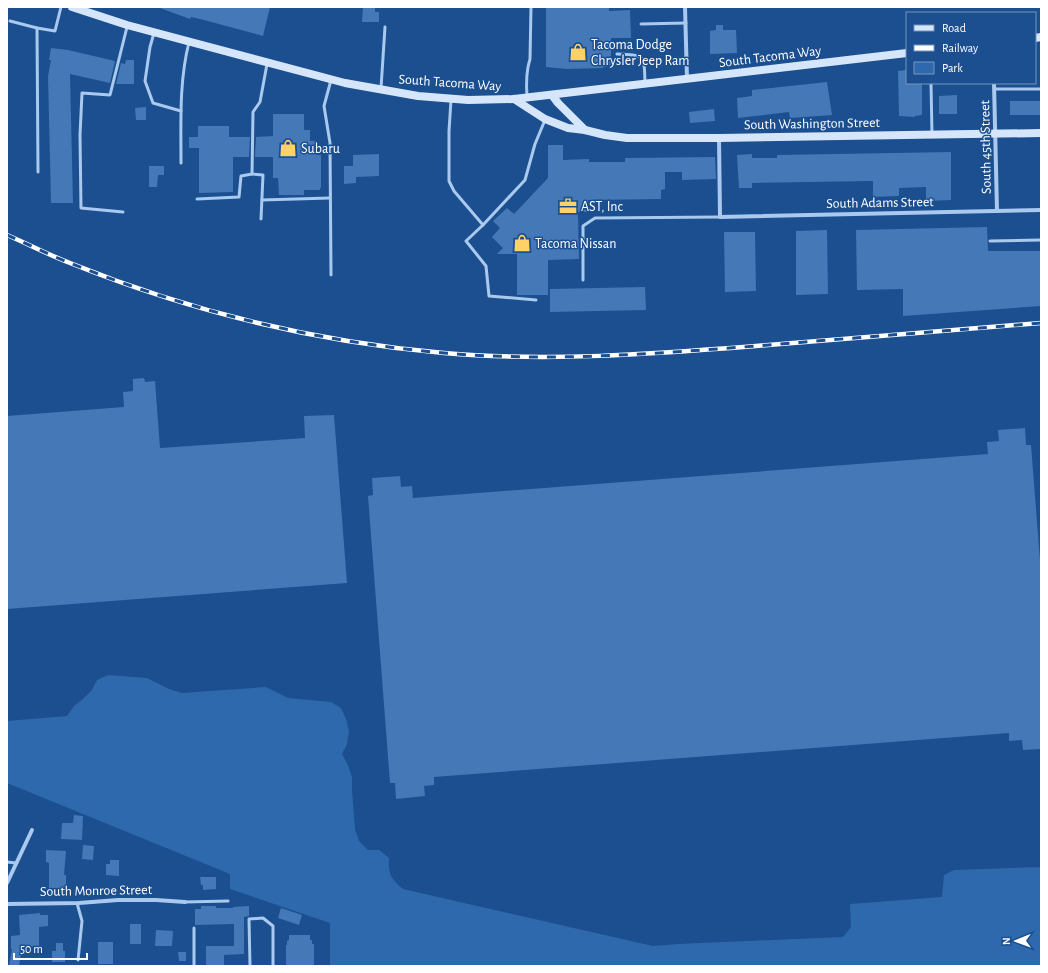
<svg xmlns="http://www.w3.org/2000/svg" width="1048" height="973" font-family="'Alegreya Sans',sans-serif">
<rect width="100%" height="100%" fill="#1b4f8f"/>
<path fill="#2e69ad" d="M108,675L147,678L169,689L182,693L266,687L288,698L331,702L341,708L346,719L349,731L347,744L342,754L348,765L352,777V790L355,829L359,841L368,850H379L389,858C388,874 391,879 403,889L653,946L678,944L843,937L851,927L850,904L942,897L944,875L954,870L1041,867V966H330V923L230,889V874L7,783V721L67,716L74,706L83,699L92,690L97,680Z"/>
<g fill="#4478b7">
<polygon points="161,7 270,7 263,36 204,20 191,17 190,19 160,8"/>
<polygon points="363,7 375,7 375,12 379,12 379,22 362,22"/>
<polygon points="546,7 609,7 609,11 630,10 631,38 611,38 611,66 603,67 603,68 567,69 546,67"/>
<polygon points="716,25 723,25 723,30 736,30 737,53 710,54 710,31 716,30"/>
<polygon points="51,48 68,50 115,61 110,83 70,74 73,203 51,203 48,76 51,60 49,60"/>
<polygon points="126,60 134,60 134,84 116,84 121,63 125,64"/>
<polygon points="907,70 907,83 922,83 922,115 915,116 915,117 899,116 898,71"/>
<polygon points="827,82 832,115 790,118 789,112 738,118 737,98 752,96 752,90"/>
<polygon points="957,95 957,114 939,114 939,96"/>
<rect x="1010" y="101" width="31" height="14"/>
<polygon points="146,107 146,120 136,120 135,108"/>
<polygon points="714,109 715,121 690,123 689,112"/>
<polygon points="273,114 304,114 304,130 310,130 310,141 316,141 316,155 321,155 321,188 320,188 320,190 304,190 304,195 279,195 278,178 273,178 273,157 255,157 256,137 273,136"/>
<polygon points="198,126 229,126 229,137 250,137 249,157 233,157 233,192 199,193 199,148 189,148 189,137 198,137"/>
<polygon points="548,145 563,145 563,160 589,159 589,162 625,162 625,158 715,157 716,179 682,180 682,172 665,172 665,189 661,190 661,199 588,200 588,212 578,212 579,259 548,260 548,295 517,295 517,254 497,254 503,248 492,237 500,228 493,221 507,208 514,214 548,178"/>
<polygon points="951,152 951,200 926,201 926,187 899,188 899,196 873,197 873,181 752,183 752,188 739,188 737,155 752,154 752,158 777,158 777,155"/>
<polygon points="379,154 379,176 356,177 356,183 344,184 344,166 353,166 353,155"/>
<polygon points="149,166 164,166 164,175 158,175 157,187 149,187"/>
<polygon points="987,227 988,251 1041,251 1041,306 903,316 903,289 857,290 856,230"/>
<polygon points="827,230 828,294 796,295 796,231"/>
<polygon points="724,232 755,232 756,291 725,292"/>
<polygon points="645,287 646,310 550,312 550,289"/>
<polygon points="144,378 145,382 155,381 160,448 305,438 304,416 334,415 347,583 7,609 7,416 124,407 123,392 133,391 133,379"/>
<polygon points="1025,428 1026,445 1031,445 1041,573 1041,749 1023,750 1022,740 1009,741 1009,733 434,777 434,785 424,786 425,796 396,799 395,783 390,783 368,496 373,495 372,478 400,476 401,487 412,486 413,498 988,454 987,442 999,441 998,430"/>
<polygon points="74,815 83,816 82,840 61,839 62,823 73,823"/>
<polygon points="83,845 94,846 93,860 82,859"/>
<polygon points="46,850 66,851 64,875 66,875 66,892 57,892 57,888 49,888 49,863 46,862"/>
<polygon points="110,860 119,860 119,876 106,875 106,864 110,864"/>
<polygon points="200,877 216,877 216,889 203,890 203,885 201,885"/>
<polygon points="201,906 216,906 216,908 233,908 233,907 249,906 249,916 244,917 244,954 224,955 224,966 206,966 206,946 234,946 234,924 195,925 195,909 201,909"/>
<polygon points="281,908 302,915 299,925 278,918"/>
<polygon points="40,913 40,915 48,915 48,926 39,927 39,947 26,947 26,949 22,949 19,966 9,966 12,949 11,949 11,936 20,935 19,915"/>
<rect x="130" y="924" width="11" height="20"/>
<polygon points="156,930 173,931 172,946 155,946"/>
<polygon points="289,935 310,935 310,940 312,940 312,944 314,944 314,965 286,966 286,945 287,945 287,941 289,940"/>
<rect x="98" y="942" width="15" height="22"/>
<polygon points="56,943 63,943 63,951 65,951 65,962 52,962 52,951 56,951"/>
<polygon points="178,952 186,952 186,961 179,961"/>
</g>
<g fill="none" stroke-linecap="round" stroke-linejoin="round">
<g stroke="#a9c9ee" stroke-width="3">
<polyline points="10,21 37,28 55,31 61,7"/>
<polyline points="641,24 686,23"/>
<polyline points="37,28 38,172"/>
<polyline points="154,33 150,47 145,81 153,103 181,111"/>
<path d="M617,54C646,55 644,55 645,83"/>
<polyline points="331,80 324,106 330,143 331,275"/>
<polyline points="931,83 932,135"/>
<polyline points="381,88 385,27"/>
<polyline points="995,89 1041,89"/>
<path d="M527,97C526,83 526,71 530,59L531,7"/>
<polyline points="451,100 449,131 449,181 454,191 483,225"/>
<path d="M181,163C181,122 179,82 189,42"/>
<polyline points="197,199 239,197 241,176 252,174"/>
<polyline points="262,200 330,198"/>
<polyline points="123,212 81,208 80,135 82,93 110,95 127,27"/>
<polyline points="261,219 263,175 252,174 253,112 260,102 267,64"/>
<polyline points="990,241 1041,240"/>
<polyline points="583,280 583,226 595,218 720,217"/>
<polyline points="536,300 489,296 486,266 466,241 483,225 525,180 535,144 545,120"/>
<polyline points="7,862 16,863"/>
<polyline points="185,902 228,901"/>
<polyline points="77,903 82,921 78,960"/>
<polyline points="194,928 194,966"/>
<polyline points="250,966 249,919 263,918 273,926 273,966"/>
</g>
<g stroke="#a9c9ee" stroke-width="4">
<polyline points="685,7 687,79"/>
<polyline points="994,83 997,211"/>
<polyline points="719,138 720,217 1041,210"/>
<polyline points="7,883 32,830"/>
<polyline points="7,904 79,903 118,900 156,900 185,902"/>
</g>
<g stroke="#d6e6fa" stroke-width="8">
<polyline points="72,7 127,25 345,83 418,96 468,100 514,99 907,53"/>
<polyline points="1035,38 1041,37"/>
<polyline points="552,95 558,103 585,130"/>
<polyline points="514,99 545,119 568,128 585,130 605,135 627,138 719,138 1041,133"/>
</g>
<g stroke="#fff" stroke-width="4.5">
<path id="rail" d="M7,235C28,244 49,255 70,263C189,311 317,342 444,353C548,362 652,354 756,346C851,338 946,331 1041,323"/>
</g>
<use href="#rail" stroke="#1b4f8f" stroke-width="3" stroke-dasharray="9" stroke-linecap="butt"/>
</g>
<defs>
<g id="shop-bare" transform="scale(1.38)"><path d="M-5-2.5h2.3a2.7 3.5 0 0 1 5.4 0H5L5.5 6h-11ZM-1.5-2.5h3a1.5 2.3 0 0 0-3 0Z" fill="#ffd166" stroke="#1b4f8f" stroke-width="2.5" paint-order="stroke"/></g>
<g id="office-bare" transform="scale(1.38)"><path d="M-6-3h4V-5.5h4V-3h4V5H-6ZM-1-4.5V-3h2v-1.5ZM-6 0V1H6V0Z" fill="#ffd166" stroke="#1b4f8f" stroke-width="2.5" paint-order="stroke"/></g>
</defs>
<g fill-rule="evenodd">
<use href="#shop-bare" x="578" y="52"/>
<use href="#shop-bare" x="288" y="148"/>
<use href="#office-bare" x="568" y="206"/>
<use href="#shop-bare" x="522" y="243"/>
</g>
<g text-anchor="middle" stroke-width="3" stroke-linejoin="round" paint-order="stroke">
<g font-size="14" fill="#fff" stroke="#1b4f8f" text-anchor="start">
<text x="591" y="49">Tacoma Dodge<tspan x="591" dy="16">Chrysler Jeep Ram</tspan></text>
<text x="301" y="153">Subaru</text>
<text x="581" y="211">AST, Inc</text>
<text x="535" y="248">Tacoma Nissan</text>
</g>
<g font-size="14" fill="#fff" stroke="#1b4f8f">
<text transform="translate(770 56) rotate(-7)" y="5">South Tacoma Way</text>
<text transform="translate(450 82) rotate(4)" y="5">South Tacoma Way</text>
<text transform="translate(812 123) rotate(-1)" y="5">South Washington Street</text>
<text transform="translate(985 147) rotate(-91)" y="5">South 45th Street</text>
<text transform="translate(880 202) rotate(-1)" y="5">South Adams Street</text>
<text transform="translate(96 890) rotate(-1)" y="5">South Monroe Street</text>
</g>
</g>
<rect width="1048" height="973" fill="none" stroke="#ffffff" stroke-width="16"/>
<rect x="906" y="12" width="130" height="72" fill="#1b4f8f" stroke="#7695bc"/>
<rect x="914" y="25" width="20" height="6" fill="#d6e6fa" stroke="#7695bc"/>
<text x="942" y="32" font-size="12" fill="#ffffff">Road</text>
<rect x="914" y="45" width="20" height="6" fill="#ffffff" stroke="#7695bc"/>
<text x="942" y="52" font-size="12" fill="#ffffff">Railway</text>
<rect x="914" y="62" width="20" height="12" fill="#2e69ad" stroke="#7695bc"/>
<text x="942" y="72" font-size="12" fill="#ffffff">Park</text>
<g transform="translate(1016 941) rotate(269)" stroke="#1b4f8f" stroke-width="3" paint-order="stroke">
<path d="M0-3L7 15L0 10L-7 15Z" fill="#ffffff"/>
<text y="-6" font-size="11" font-weight="bold" text-anchor="middle" fill="#ffffff">N</text>
</g>
<path d="M14 953v6h73v-6" fill="none" stroke="#ffffff" stroke-width="2"/>
<text x="20" y="953" font-size="12" fill="#ffffff" stroke="#1b4f8f" stroke-width="3" paint-order="stroke">50 m</text>
</svg>
